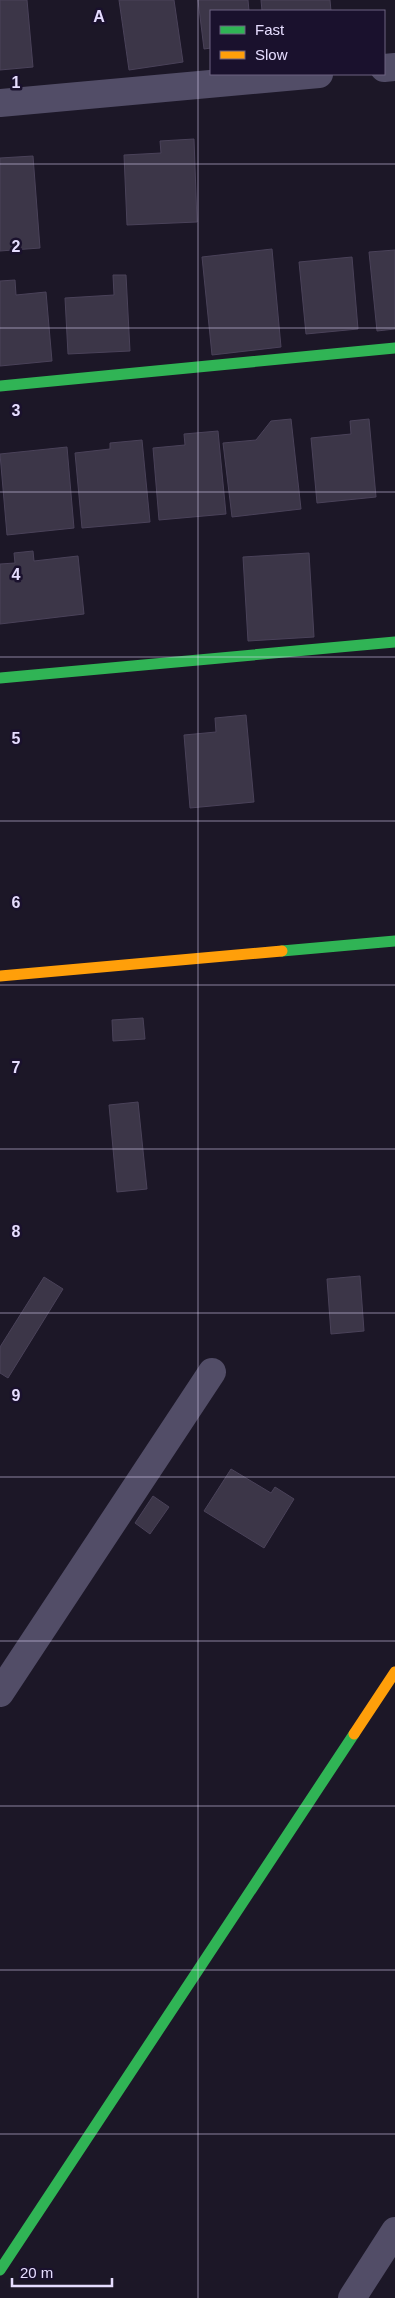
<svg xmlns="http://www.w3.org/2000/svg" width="395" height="2298" font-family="Arial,sans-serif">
<rect width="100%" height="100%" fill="#1c1727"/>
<g fill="#3c3648" stroke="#4a4259">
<polygon points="0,0 27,0 33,67 0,70"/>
<polygon points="119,0 174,0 183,62 129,70"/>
<polygon points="198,0 248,0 249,11 211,11 211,48 204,49"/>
<polygon points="261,0 330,0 331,11 262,11"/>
<polygon points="194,139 197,222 127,225 124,155 161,153 160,141"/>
<polygon points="33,156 40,248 0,251 0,158"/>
<polygon points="272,249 281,347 212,355 202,257"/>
<polygon points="395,250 395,329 377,331 369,252"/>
<polygon points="352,257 358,329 306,334 299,262"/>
<polygon points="113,275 126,275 130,351 68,354 65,298 114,295"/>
<polygon points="15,280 16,295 46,292 52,361 0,366 0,281"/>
<polygon points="291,419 301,509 232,517 223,443 256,440 271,421"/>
<polygon points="369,419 376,497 317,503 311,438 351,434 350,421"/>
<polygon points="218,431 226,514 159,520 153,448 185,445 184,434"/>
<polygon points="142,440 150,522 82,528 75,453 110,449 110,443"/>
<polygon points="67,447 74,528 7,535 0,454"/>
<polygon points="33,551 34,561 78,556 84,614 0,624 0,564 15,563 14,553"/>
<polygon points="309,553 314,637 248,641 243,557"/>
<polygon points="246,715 254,802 190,808 184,735 216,732 215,718"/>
<polygon points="143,1018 145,1039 113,1041 112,1020"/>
<polygon points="138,1102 147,1189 117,1192 109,1105"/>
<polygon points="360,1276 364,1331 331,1334 327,1279"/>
<polygon points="44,1277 63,1289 8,1378 0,1373 0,1347"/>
<polygon points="231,1469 271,1493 275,1487 294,1499 264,1548 204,1511"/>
<polygon points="153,1496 169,1507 150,1534 135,1523"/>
</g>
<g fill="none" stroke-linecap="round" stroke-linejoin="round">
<g stroke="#524d67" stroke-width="28">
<polyline points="384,68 395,67"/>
<polyline points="0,103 319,74"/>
<polyline points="0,1693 212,1372"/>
<polyline points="352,2298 395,2231"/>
</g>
<g stroke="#30b455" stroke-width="11">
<polyline points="0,386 395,348"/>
<polyline points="0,678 395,642"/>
<polyline points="282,951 395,941"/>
<polyline points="0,2270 354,1734"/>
</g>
<g stroke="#ff9f0a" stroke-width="11">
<polyline points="0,976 282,951"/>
<polyline points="354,1734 395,1672"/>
</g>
</g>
<path fill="none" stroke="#e6ddff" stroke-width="1" stroke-opacity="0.55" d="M198,0V2298M0,164H395M0,328H395M0,492H395M0,657H395M0,821H395M0,985H395M0,1149H395M0,1313H395M0,1477H395M0,1641H395M0,1806H395M0,1970H395M0,2134H395"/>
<g font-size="16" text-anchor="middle" font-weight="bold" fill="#e6ddff" stroke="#1a112d" stroke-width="5" stroke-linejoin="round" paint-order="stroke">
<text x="99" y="22">A</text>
<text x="16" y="88">1</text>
<text x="16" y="252">2</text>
<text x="16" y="416">3</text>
<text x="16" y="580">4</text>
<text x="16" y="744">5</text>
<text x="16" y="908">6</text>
<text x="16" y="1073">7</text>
<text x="16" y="1237">8</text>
<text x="16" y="1401">9</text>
</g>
<rect x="210" y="10" width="175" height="65" fill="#1a112d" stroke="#6c6381"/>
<rect x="220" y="26" width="25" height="8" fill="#30b455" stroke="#6c6381"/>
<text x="255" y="35" font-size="15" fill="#e6ddff">Fast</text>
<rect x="220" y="51" width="25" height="8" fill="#ff9f0a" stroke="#6c6381"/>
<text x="255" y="60" font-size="15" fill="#e6ddff">Slow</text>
<path d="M12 2278v8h100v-8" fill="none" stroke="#e6ddff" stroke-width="2.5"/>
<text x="20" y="2278" font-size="15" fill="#e6ddff" stroke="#1a112d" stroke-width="4" paint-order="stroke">20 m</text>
</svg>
